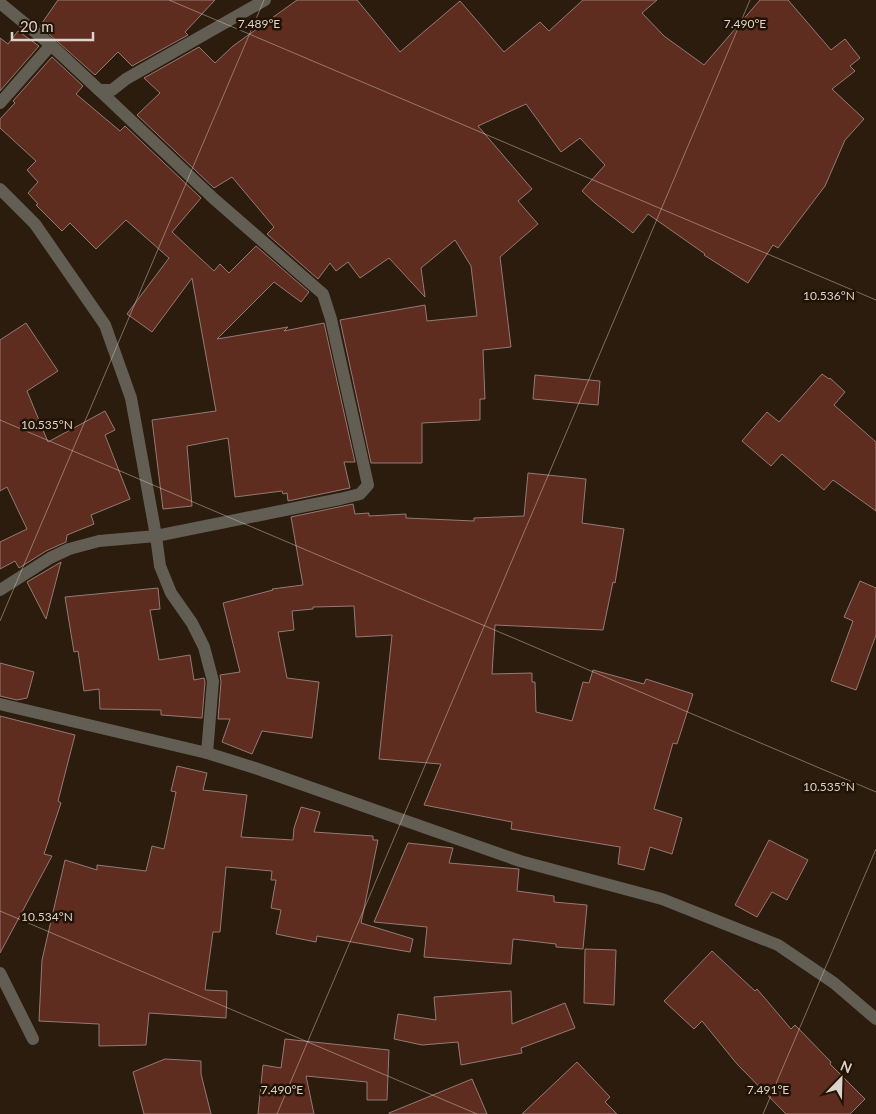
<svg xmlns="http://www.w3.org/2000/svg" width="876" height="1114" font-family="Lato,sans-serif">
<rect width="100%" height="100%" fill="#2b1c0d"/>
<g fill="#5f2c20" stroke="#957a74">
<polygon points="58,0 215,0 185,32 188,35 132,66 118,52 95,75 40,26"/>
<polygon points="297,0 357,0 400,52 460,1 504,52 540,22 549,31 583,0 657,0 642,13 664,36 704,65 760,0 788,0 831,50 845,39 860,58 850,66 855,71 832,89 864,119 845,140 825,186 778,248 773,245 748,283 704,255 705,254 648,214 633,233 596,204 582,191 605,165 580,138 561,152 526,104 478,126 532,189 518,201 538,224 500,257 511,347 483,350 485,399 480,399 480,420 422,423 422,463 371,463 340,320 425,305 427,321 477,316 471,266 455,240 421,268 425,297 389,258 360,278 348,262 336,271 330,263 318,279 267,234 274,227 232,177 214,188 137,115 160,93 144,78 199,47 215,63 233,46"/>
<polygon points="18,31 39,46 0,91 0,38 8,44"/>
<polygon points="52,57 83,86 76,94 120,131 125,126 201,198 172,232 214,271 220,264 229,273 256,246 309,292 301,302 274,282 217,339 288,327 284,331 324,323 355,462 344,462 350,488 288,501 287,493 283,494 282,491 235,497 228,438 187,446 192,506 163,509 152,420 216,411 192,278 152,332 127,314 169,258 126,220 96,249 70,223 62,231 36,205 38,204 28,193 38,182 27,170 36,161 0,128 0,119 15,103 13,101"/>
<polygon points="26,323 58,371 27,391 48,442 105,411 115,430 105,435 130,499 91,515 94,524 67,535 66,542 46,551 19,568 15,561 0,569 0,542 27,529 7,487 0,491 0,340"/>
<polygon points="822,374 829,379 830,378 845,392 834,405 876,442 876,511 833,480 824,490 782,454 771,466 742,441 767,412 779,422"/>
<polygon points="535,375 600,381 598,405 533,399"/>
<polygon points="528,473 586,479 582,523 624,529 615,583 613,582 603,630 495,625 492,674 532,673 532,682 535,682 536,712 572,721 583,682 589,683 593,670 644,684 646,679 693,694 677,744 673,743 654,809 682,818 672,854 650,847 644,870 618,864 620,847 511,829 512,822 424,805 441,764 379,759 392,635 356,637 354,606 313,607 313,609 292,611 294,630 278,632 287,678 319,682 312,738 262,731 252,754 222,742 230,719 218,719 221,682 220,675 240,672 223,603 273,590 272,589 303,585 291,517 353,504 355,514 369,513 369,516 406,514 406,518 474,521 474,518 524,516"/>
<polygon points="61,562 46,619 27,582"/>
<polygon points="860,581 876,588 876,635 856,690 831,681 853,621 844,617"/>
<polygon points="158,588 160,609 150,610 159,660 190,655 194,680 204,678 205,682 202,718 161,715 161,710 100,709 99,689 84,691 78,651 74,652 65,597"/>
<polygon points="0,663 34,672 27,698 17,700 0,696"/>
<polygon points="0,716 75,735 58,801 61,803 44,854 52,856 0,953"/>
<polygon points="177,766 207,773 203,790 247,795 241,837 293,840 294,828 301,807 320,812 314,832 373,836 373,840 378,840 361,923 413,939 410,952 317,936 316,942 276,934 281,910 271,908 276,880 271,880 272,871 226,867 220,932 213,932 205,990 227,991 226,1018 149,1013 146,1045 99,1046 99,1024 39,1021 42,960 65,860 97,870 97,865 146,871 152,846 164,849 176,792 171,791"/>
<polygon points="769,840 808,860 787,900 772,892 757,917 735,905"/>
<polygon points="408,843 453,848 449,863 519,869 517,891 554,896 554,902 587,905 583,949 556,947 556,944 513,939 511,964 424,957 427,927 374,922"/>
<polygon points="585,949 616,950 614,1005 584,1003"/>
<polygon points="712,951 755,991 757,989 791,1029 795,1025 831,1062 830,1064 865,1099 850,1114 786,1114 737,1064 702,1021 694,1029 664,1001"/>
<polygon points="511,991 512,1024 565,1003 575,1028 521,1048 522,1053 461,1065 458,1042 422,1045 394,1039 398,1014 436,1020 434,997"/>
<polygon points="285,1039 389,1050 387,1100 367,1100 367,1082 306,1076 314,1114 258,1114 263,1065 281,1068"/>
<polygon points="165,1059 201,1061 201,1074 211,1114 144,1114 133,1072"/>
<polygon points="577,1062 610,1097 605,1102 617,1114 522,1114"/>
<polygon points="472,1079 487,1114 389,1114 389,1113"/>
</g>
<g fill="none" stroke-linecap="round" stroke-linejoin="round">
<g stroke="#625e54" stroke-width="12">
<polyline points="0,3 51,45 99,90 112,90 126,79 265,0"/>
<polyline points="0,103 51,45"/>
<polyline points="0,189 35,224 105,325 131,398 156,536 160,566 171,593 192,623 204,647 213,681 207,753"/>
<polyline points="0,590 50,558 69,549 99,541 156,536 340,499 360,494 368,485 331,319 323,294 213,198 99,90"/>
<polyline points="0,704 207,753 255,768 520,861 662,899 778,945 834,983 876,1019"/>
<polyline points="0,973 33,1039"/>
</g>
</g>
<path fill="none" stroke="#ded3ca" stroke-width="1" stroke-opacity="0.45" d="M169,0L876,300M0,420L876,792M0,621L264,0M0,911L477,1114M277,1114L750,0M763,1114L876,849"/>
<g font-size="12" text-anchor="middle" fill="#ded3ca" stroke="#211305" stroke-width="5" stroke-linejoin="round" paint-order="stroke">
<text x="259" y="28">7.489°E</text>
<text x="745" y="28">7.490°E</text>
<text x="829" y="300">10.536°N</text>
<text x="47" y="429">10.535°N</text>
<text x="829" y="791">10.535°N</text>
<text x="47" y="921">10.534°N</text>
<text x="282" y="1094">7.490°E</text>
<text x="768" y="1094">7.491°E</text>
</g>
<g transform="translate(841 1079) rotate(23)" stroke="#211305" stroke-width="4" paint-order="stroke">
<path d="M0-4L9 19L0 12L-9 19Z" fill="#ded3ca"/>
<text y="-8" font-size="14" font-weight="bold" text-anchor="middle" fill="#ded3ca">N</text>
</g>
<path d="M12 32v8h81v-8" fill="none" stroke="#ded3ca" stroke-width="2.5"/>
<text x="20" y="32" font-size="15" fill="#ded3ca" stroke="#211305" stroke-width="4" paint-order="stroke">20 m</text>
</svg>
